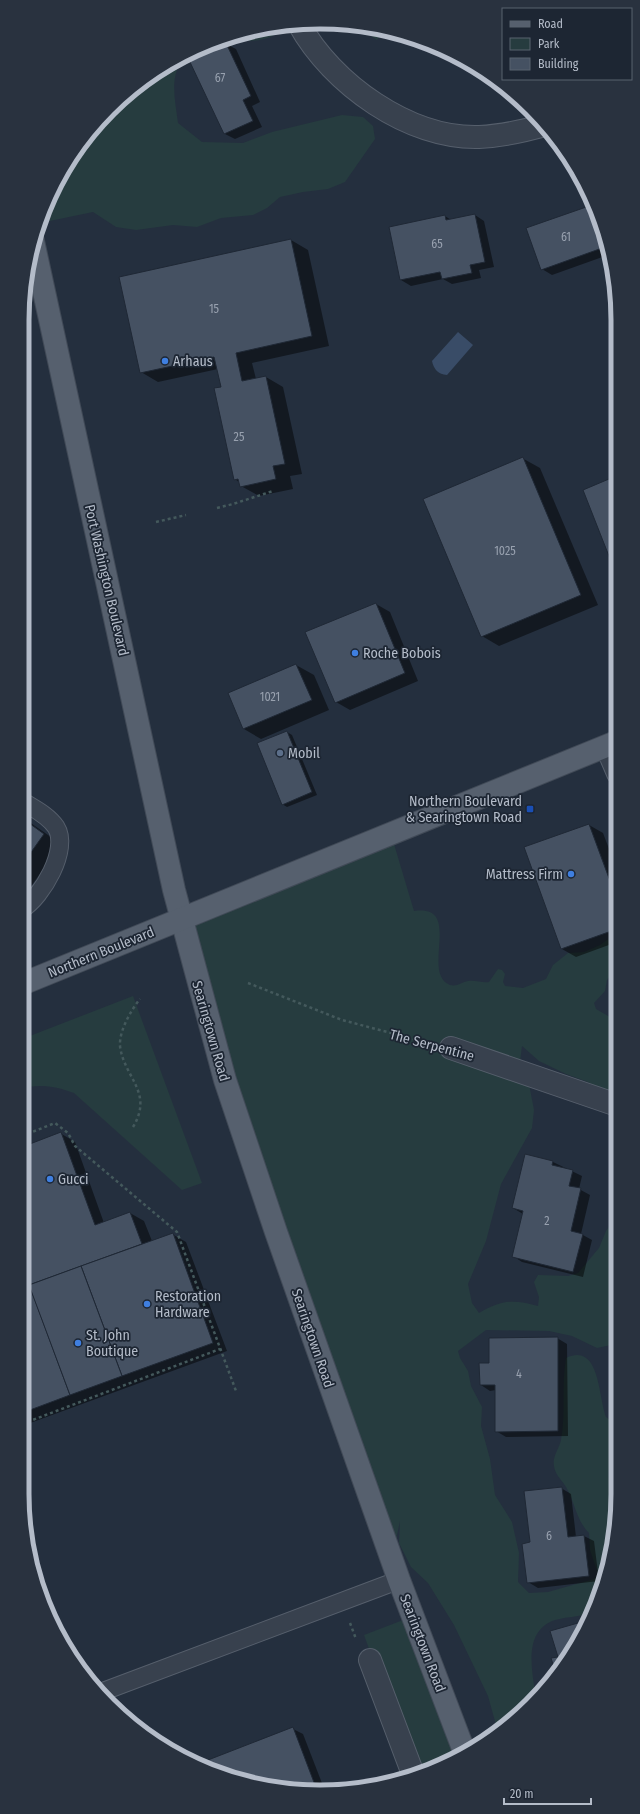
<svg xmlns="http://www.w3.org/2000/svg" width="640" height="1814" font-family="'Fira Sans Condensed',sans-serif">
<rect width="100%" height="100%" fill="#242f3e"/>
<g fill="#263c3f">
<path d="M284,24C273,47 241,39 221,42C216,42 211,44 206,46L224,38Z"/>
<polygon points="357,26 383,30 377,40"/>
<path d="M190,53C167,70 175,98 178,123L202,142L243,143L272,132L342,115L363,117L373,126L375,139L345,182L328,189L303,192L280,197L267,208L253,215L221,218L197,227L173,225L136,230L116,227L93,212L40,223C44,211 47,199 53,188C81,131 132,80 190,53Z"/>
<path d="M391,834L414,911C464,904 420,973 450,985C457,987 462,982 468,981C476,980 482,983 489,982L498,969L502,970L505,974L503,982L505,986L523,988L546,979L553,965L568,953L584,952L600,945L611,937L617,936V977L611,975L607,980L605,991L594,1003L596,1009L617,1021V1096L605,1094L588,1082L566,1074L539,1061L522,1046L520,1062L530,1089L534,1110L532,1128L501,1184L486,1241L468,1284L472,1303L479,1313C501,1300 513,1299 538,1306L539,1297L534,1282L538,1275L568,1276L578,1273L599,1248L606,1231L617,1216L618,1336L611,1345L597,1348L572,1336L549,1331L486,1330L458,1351L460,1358L468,1371L471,1386L482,1407L481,1426L490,1459L495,1495L512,1522L519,1553L518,1582L529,1593L548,1592L594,1579L598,1574L590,1550L589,1533C576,1520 575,1502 566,1487C562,1480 555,1475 554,1466C552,1457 559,1449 561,1440C566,1413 561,1385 566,1358C600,1342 598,1396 606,1417L618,1426V1447L612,1452C608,1472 606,1481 617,1499L608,1571L588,1614C577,1617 563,1617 552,1621C522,1634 533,1674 536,1699L498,1732L488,1696L454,1625L428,1583L411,1567L399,1543L400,1521L392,1559L180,919Z"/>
<path d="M133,996L202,1183L182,1190L74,1093C55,1086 41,1084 22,1088V1039Z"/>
<polygon points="411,1617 462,1753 415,1774 364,1635"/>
</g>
<path fill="#394c67" d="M458,332L473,345L447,375C438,374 434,370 432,361Z"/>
<g fill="#0007">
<polygon points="226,44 236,49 260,102 252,106 262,127 235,139 225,134 190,60"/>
<polygon points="593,206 608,255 552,275 542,269 527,228"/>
<polygon points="475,215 484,221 494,267 479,270 481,278 452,284 443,279 411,286 401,280 390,228 445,216 451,220"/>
<polygon points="291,240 308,250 329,346 252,363 256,379 266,377 283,387 302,474 290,476 293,489 259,496 241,486 240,483 235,479 218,369 158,382 141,372"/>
<polygon points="522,458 540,468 598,605 499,646 482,636"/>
<polygon points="376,604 390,612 418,681 350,710 336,702"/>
<polygon points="296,665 314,675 329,710 261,739 244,729 229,694"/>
<polygon points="287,732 292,735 317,795 287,807 282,804 258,744"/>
<polygon points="22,817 61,844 22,899"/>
<polygon points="589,825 603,833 617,870 617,942 576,957 562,949"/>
<polygon points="60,1133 75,1142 104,1223 130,1213 144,1221 152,1241 172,1234 186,1242 227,1351 22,1426 22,1148"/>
<polygon points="553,1162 582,1176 579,1189 590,1195 581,1234 592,1240 583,1277 522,1262 513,1256 523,1214 513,1208"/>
<polygon points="557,1338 567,1344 568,1436 506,1437 496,1431 496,1390 490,1391 481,1385 490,1364"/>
<polygon points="561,1488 571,1494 576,1537 584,1536 594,1541 599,1581 538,1588 528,1582 532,1543"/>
<polygon points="293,1729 303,1734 325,1791 281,1789 212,1768 209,1761"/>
</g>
<g fill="#455162" stroke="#1f2835">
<polygon points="226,43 251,96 243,100 253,121 224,134 189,60"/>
<polygon points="592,205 605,247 541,270 526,228"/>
<polygon points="475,214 485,262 470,265 472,273 442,279 440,272 400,280 389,227 445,215 446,220"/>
<polygon points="291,239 312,336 236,353 242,381 266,376 285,464 273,466 276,479 240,487 238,479 234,480 214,388 221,387 214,357 140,373 119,277"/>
<polygon points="523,457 581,595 481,637 423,499"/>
<polygon points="616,476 616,574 583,490"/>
<polygon points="376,603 405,673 335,703 305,632"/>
<polygon points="296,664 312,700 243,729 228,693"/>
<polygon points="287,731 312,792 282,805 257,743"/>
<polygon points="22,818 44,834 22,865"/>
<polygon points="589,824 617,900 617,929 561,949 524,847"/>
<polygon points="61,1132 95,1225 130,1212 142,1244 29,1285 22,1265 22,1147"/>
<polygon points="525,1154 553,1161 552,1165 573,1170 569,1186 581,1188 571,1231 583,1234 573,1272 512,1257 523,1211 512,1208"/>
<polygon points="173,1233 213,1343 122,1376 81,1266"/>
<polygon points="22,1265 70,1395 22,1413"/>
<polygon points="81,1266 122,1376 70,1395 29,1285"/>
<polygon points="558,1337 558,1431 495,1432 495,1385 480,1385 479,1363 489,1363 489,1338"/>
<polygon points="562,1487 568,1537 584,1535 589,1576 527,1583 522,1544 530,1542 524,1491"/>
<polygon points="585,1621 568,1660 556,1674 551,1658 558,1657 550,1631"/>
<polygon points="293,1727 315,1785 302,1790 281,1789 211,1768 208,1760"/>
</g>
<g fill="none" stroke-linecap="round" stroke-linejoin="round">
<g stroke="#565f6c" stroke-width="19">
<g id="service">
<polyline points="604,747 616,775"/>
<path d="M22,801C33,808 48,815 56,827C70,849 42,897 22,909"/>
<polyline points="99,1693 399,1580"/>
</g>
</g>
<g stroke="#565f6c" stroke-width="24">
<g id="minor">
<path d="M299,24C332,84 409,139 479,137C501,136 524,131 545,125"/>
<polyline points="451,1048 617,1105"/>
<polyline points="370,1660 413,1774"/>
</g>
</g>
<g stroke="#414a57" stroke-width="24">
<g id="primary">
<polyline points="33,241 174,890 225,1080 276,1232 399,1580 464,1751"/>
<polyline points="22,984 616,742"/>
</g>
</g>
<g stroke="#44595c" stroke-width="2.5" stroke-dasharray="3 3" stroke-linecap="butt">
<polyline points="217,508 233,504 273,491"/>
<polyline points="156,522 186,515"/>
<polyline points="248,983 342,1020 425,1042"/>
<path d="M133,1127C154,1092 124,1078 120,1046C119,1031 131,1010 140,999"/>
<polyline points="22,1136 55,1123 68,1133 75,1146 177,1232 236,1391"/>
<polyline points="22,1424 220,1349"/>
<polyline points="350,1623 356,1639"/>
</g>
<use href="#service" stroke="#38414e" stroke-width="17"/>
<use href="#minor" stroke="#38414e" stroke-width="22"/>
<use href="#primary" stroke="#56606e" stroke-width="22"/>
</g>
<g fill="#3f7fe0" stroke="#1d2633" stroke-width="1.5">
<circle cx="165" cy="361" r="4"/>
<circle cx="355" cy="653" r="4"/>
<circle cx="571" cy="874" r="4"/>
<circle cx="50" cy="1179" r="4"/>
<circle cx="147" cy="1304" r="4"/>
<circle cx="78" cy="1343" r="4"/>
</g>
<circle fill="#5c6f8a" stroke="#1d2633" stroke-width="1.5" cx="280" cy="753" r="4"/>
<rect fill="#1a4fb4" stroke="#1d2633" stroke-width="1.5" x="526" y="805" width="8" height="8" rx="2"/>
<g text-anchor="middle" stroke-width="3.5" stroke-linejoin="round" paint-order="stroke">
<g font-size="12" fill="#98a1af">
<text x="220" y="82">67</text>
<text x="566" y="241">61</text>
<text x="437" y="248">65</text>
<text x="214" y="313">15</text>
<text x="239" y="441">25</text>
<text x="505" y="555">1025</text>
<text x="270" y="701">1021</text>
<text x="547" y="1225">2</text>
<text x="519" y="1378">4</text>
<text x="549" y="1540">6</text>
</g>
<g font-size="14" fill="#b4bcc9" stroke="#1d2633" text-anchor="start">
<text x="173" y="366">Arhaus</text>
<text x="363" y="658">Roche Bobois</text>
<text x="288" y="758">Mobil</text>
<text x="522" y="806" text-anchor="end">Northern Boulevard<tspan x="522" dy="16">&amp; Searingtown Road</tspan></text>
<text x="563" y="879" text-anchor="end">Mattress Firm</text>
<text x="58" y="1184">Gucci</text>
<text x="155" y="1301">Restoration<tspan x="155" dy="16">Hardware</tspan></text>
<text x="86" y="1340">St. John<tspan x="86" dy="16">Boutique</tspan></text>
</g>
<g font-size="14" fill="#b4bcc9" stroke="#1d2633">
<text transform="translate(107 580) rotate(77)" y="5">Port Washington Boulevard</text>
<text transform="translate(101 952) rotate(-22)" y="5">Northern Boulevard</text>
<text transform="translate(211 1031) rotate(74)" y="5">Searingtown Road</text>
<text transform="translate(432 1045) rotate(15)" y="5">The Serpentine</text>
<text transform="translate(313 1338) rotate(71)" y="5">Searingtown Road</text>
<text transform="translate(423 1643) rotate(69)" y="5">Searingtown Road</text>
</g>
</g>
<path d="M0 0H640V1814H0ZM320 29H320A291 291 0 0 1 611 320V1494A291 291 0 0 1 320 1785H320A291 291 0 0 1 29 1494V320A291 291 0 0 1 320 29Z" fill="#29323f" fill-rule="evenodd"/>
<path fill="none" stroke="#b4bcc9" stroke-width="5" d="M320 29H320A291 291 0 0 1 611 320V1494A291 291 0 0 1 320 1785H320A291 291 0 0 1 29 1494V320A291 291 0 0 1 320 29Z"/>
<rect x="502" y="8" width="130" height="72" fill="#1d2633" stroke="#59626f"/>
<rect x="510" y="21" width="20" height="6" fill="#56606e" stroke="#59626f"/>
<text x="538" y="28" font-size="12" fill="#b4bcc9">Road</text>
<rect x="510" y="38" width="20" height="12" fill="#263c3f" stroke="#59626f"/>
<text x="538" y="48" font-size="12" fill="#b4bcc9">Park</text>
<rect x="510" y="58" width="20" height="12" fill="#455162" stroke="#59626f"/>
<text x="538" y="68" font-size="12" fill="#b4bcc9">Building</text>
<path d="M504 1798v6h87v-6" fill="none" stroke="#b4bcc9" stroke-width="2"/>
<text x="510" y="1798" font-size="12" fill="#b4bcc9" stroke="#1d2633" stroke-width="3" paint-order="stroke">20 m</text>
</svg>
